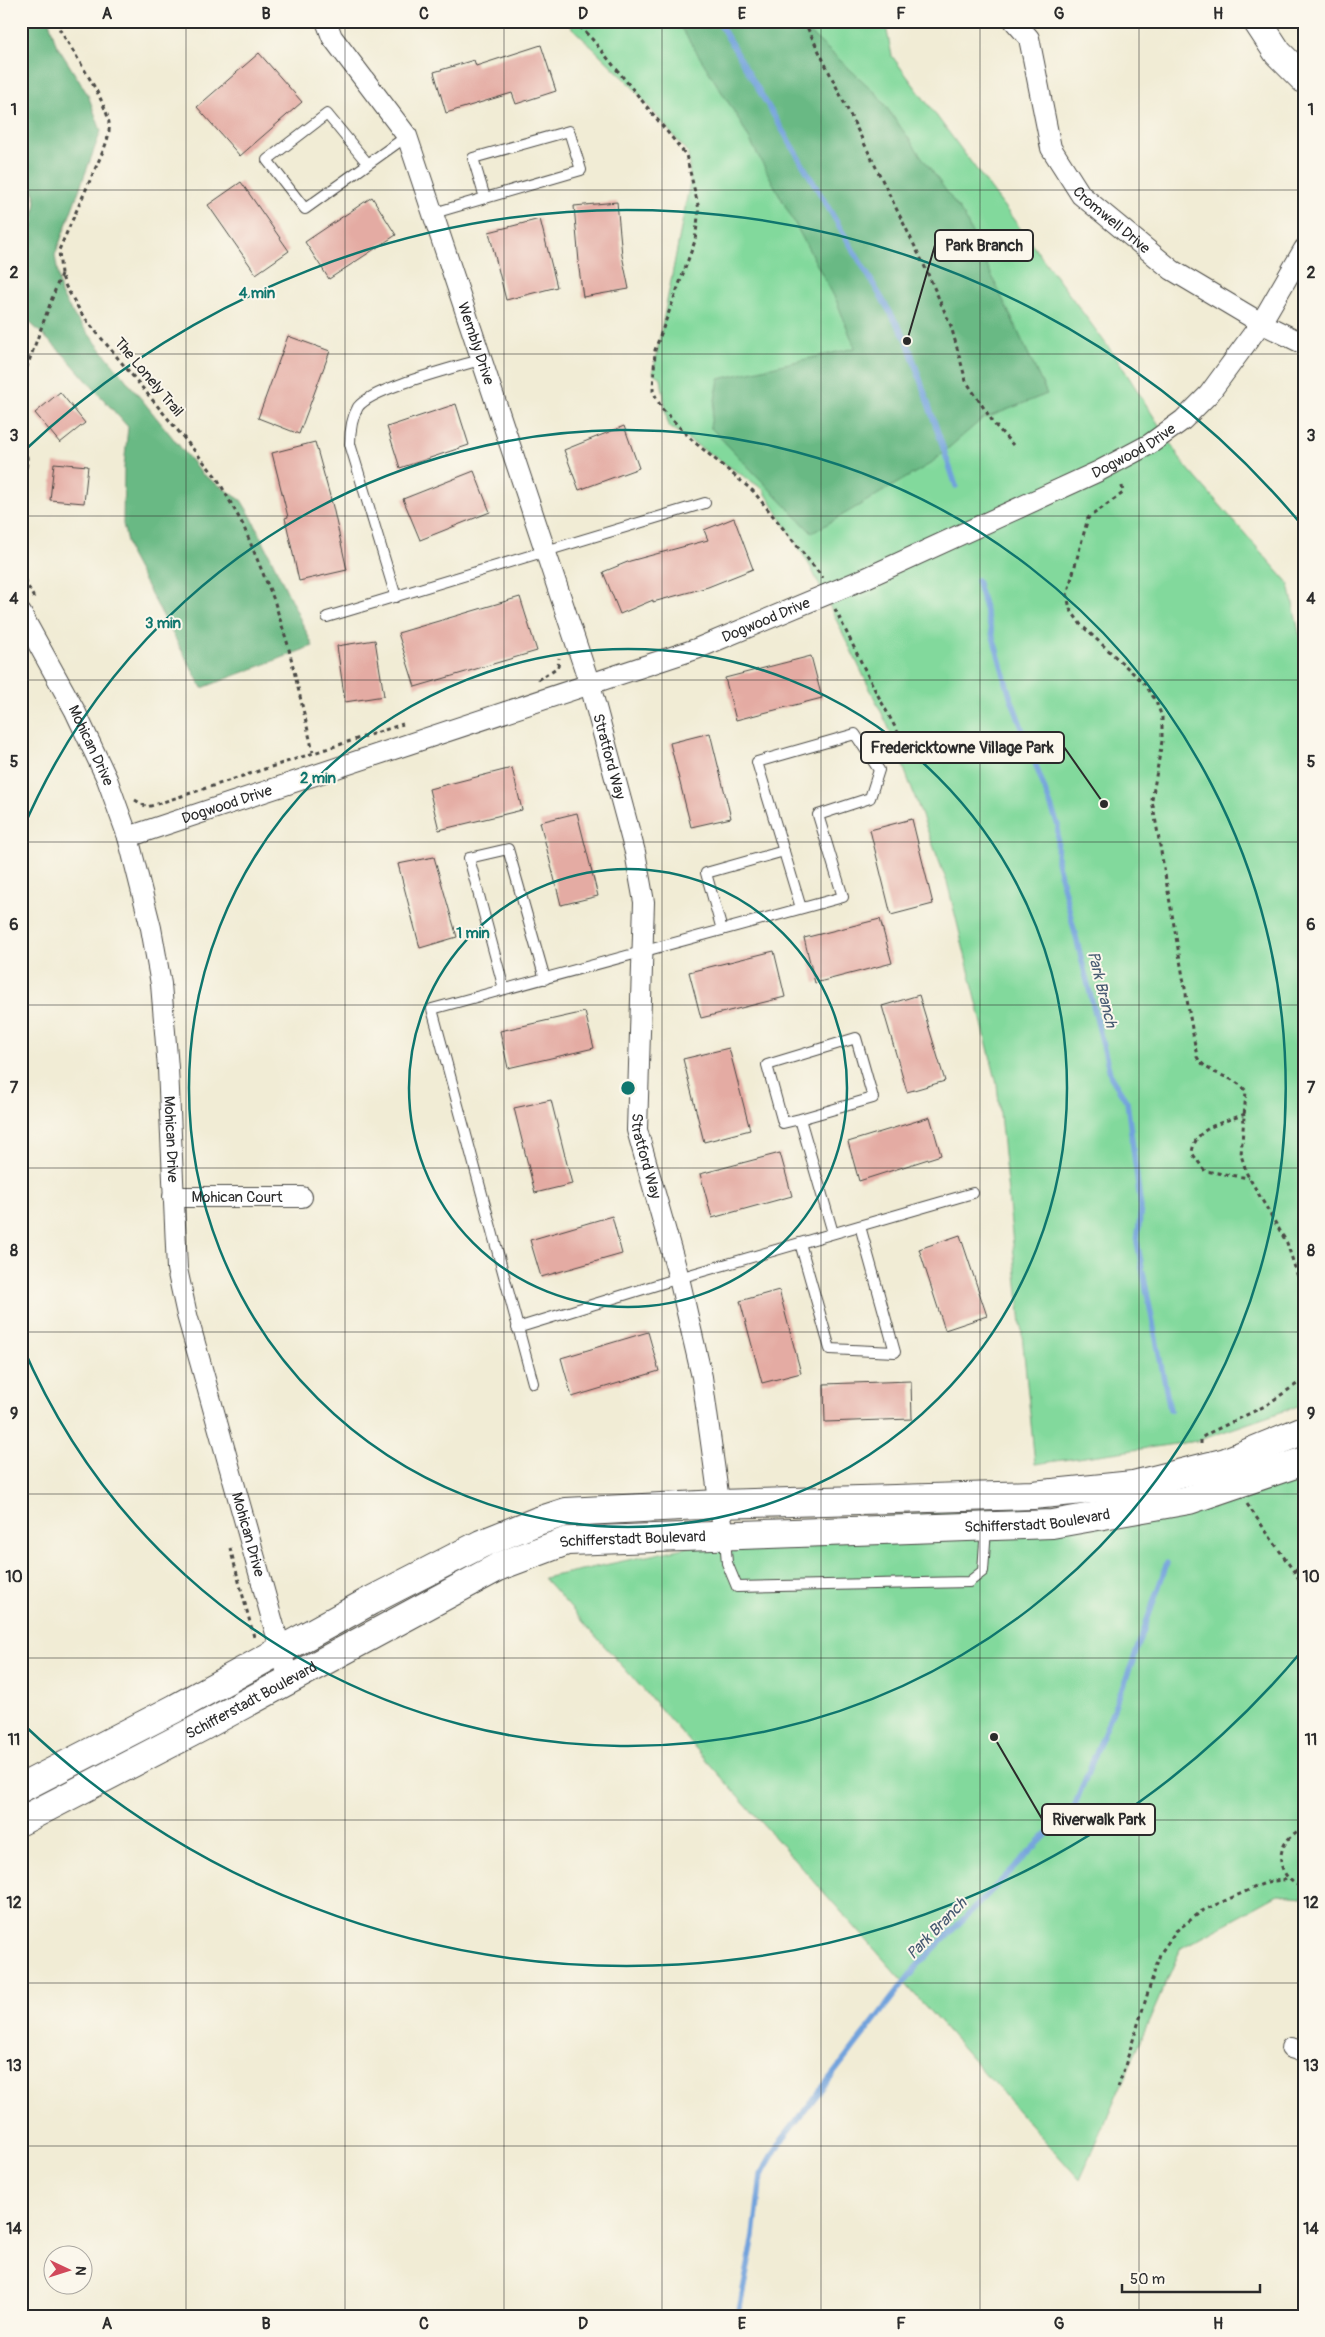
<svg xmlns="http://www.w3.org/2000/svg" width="1325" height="2337" font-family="Pangolin,sans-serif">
<rect width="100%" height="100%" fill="#fbf7ec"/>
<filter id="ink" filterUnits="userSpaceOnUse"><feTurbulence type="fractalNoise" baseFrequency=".02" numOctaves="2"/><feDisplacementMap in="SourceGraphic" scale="10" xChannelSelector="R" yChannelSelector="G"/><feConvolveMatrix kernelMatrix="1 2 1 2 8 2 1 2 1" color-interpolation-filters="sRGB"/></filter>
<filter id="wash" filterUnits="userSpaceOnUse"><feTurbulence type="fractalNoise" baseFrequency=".0096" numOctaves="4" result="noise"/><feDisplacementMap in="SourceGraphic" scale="20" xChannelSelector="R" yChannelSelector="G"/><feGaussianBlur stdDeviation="1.12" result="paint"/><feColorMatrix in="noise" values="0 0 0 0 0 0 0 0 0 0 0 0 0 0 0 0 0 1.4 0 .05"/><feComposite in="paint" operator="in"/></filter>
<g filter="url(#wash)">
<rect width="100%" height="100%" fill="#f1ecd5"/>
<g fill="#82d99c" stroke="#568264">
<polygon points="565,21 885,21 892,56 1118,360 1183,463 1289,584 1304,657 1304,1404 1197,1441 1035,1464 997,1084 947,882 888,726 810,566 763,489 668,426 661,378 653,373 690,182 688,153 629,83"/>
<polygon points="1304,1474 1304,1897 1278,1895 1181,1948 1080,2180 544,1578 796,1524 1060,1503 1151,1520 1229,1504"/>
</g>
<g fill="#69b984" stroke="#4a7258">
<polygon points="21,21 49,21 56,44 88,95 101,131 55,255 61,294 75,317 202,474 241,500 251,516 313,646 202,688 130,555 123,524 124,467 128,427 65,356 21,314 21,251 32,231 36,201 21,134"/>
<polygon points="677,21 797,21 877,94 964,216 1047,394 981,420 930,464 812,533 710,427 719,379 855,348 837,302 738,118"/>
</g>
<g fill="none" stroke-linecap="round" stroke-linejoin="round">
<g stroke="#71a2dc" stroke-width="5.5">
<polyline points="718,21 907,341 956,486"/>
<polyline points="977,580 1009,693 1058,825 1057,861 1111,1077 1127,1102 1141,1208 1137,1242 1170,1410"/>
<polyline points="738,2316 754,2236 761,2175 781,2141 916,1967 1074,1807 1133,1661 1167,1563"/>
</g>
</g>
<g id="blocks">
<g fill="#e4aba3">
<polygon points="541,45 556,91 516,104 512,93 446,113 434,72 474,60 476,66"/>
<polygon points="259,53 302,102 240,156 197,107"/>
<polygon points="241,182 289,251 256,274 208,205"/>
<polygon points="372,197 396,235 329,279 305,242"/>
<polygon points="617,202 622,255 629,289 583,297 578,262 579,262 574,206"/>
<polygon points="540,219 557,287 506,300 489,232"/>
<polygon points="288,336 330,351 299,434 258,418"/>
<polygon points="60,392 85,423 60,443 35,413"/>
<polygon points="456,404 469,445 400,468 387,427"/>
<polygon points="624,426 639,468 579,490 564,450"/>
<polygon points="315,442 333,507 347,570 299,581 285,518 288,517 272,453"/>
<polygon points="54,463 88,466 84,503 50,500"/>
<polygon points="474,471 490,512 420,540 403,499"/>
<polygon points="734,518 753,569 708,587 653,602 653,600 620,614 603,572 630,561 708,540 704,530"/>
<polygon points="520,597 537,651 415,687 398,633"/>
<polygon points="375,640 384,696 345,702 337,646"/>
<polygon points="811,656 822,698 736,720 725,678"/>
<polygon points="710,733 731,818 691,827 670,743"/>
<polygon points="512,768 522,810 439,830 429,789"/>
<polygon points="577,813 598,896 561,905 540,822"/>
<polygon points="912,819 933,904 891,915 870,830"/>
<polygon points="434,857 457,937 420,948 398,864"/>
<polygon points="880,919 892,963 815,983 804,938"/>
<polygon points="774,951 785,997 701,1018 689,972"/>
<polygon points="919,995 945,1081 907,1092 882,1006"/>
<polygon points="585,1012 594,1048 508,1068 500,1031"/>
<polygon points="729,1048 750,1130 704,1142 683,1059"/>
<polygon points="551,1100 572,1184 535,1193 514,1108"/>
<polygon points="930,1117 941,1155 859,1181 848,1142"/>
<polygon points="780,1153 792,1196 712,1218 700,1174"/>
<polygon points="612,1216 622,1254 541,1277 530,1240"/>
<polygon points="960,1235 987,1316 945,1330 919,1249"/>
<polygon points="779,1290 801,1373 762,1383 740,1301"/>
<polygon points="648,1332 659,1371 572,1397 561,1358"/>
<polygon points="911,1381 912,1419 825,1422 824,1384"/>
</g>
</g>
</g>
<g filter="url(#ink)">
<use href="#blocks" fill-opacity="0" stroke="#494844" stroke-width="1"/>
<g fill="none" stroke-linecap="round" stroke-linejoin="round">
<g stroke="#494844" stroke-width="12">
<g id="lane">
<polyline points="368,164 327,114 267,160 305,209 407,136"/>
<polyline points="434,213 581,170 569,131 473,158 485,198"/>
<path d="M396,597L350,444C350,431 351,419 358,407C372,388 457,367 483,359"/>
<polyline points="327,617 705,503"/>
<polyline points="722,930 706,873 784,851"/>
<polyline points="504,989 469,858 508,849 545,979"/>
<polyline points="800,1119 873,1098 856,1038 767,1065 783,1123 800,1119 833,1233"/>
<polyline points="800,1243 830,1349 895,1352 860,1226"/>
<polyline points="517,1328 679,1278 973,1193"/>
<polyline points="533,1383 432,1009 843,897 818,815 870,798 879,770 855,734 757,762 801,908"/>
<polyline points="725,1538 727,1563 737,1587 969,1582 983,1571 986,1528"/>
</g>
</g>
<g stroke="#494844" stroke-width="22">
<g id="street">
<path id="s1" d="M326,21L332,37L407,136L590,685L635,852L644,902L637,1130L679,1278L702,1377L724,1537"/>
<path id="s2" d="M1014,21L1029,38L1051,148L1081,195L1172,270L1261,323L1304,344"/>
<path id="s3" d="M21,613L75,711L107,779L128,837L151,928L161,984L168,1068L177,1269L187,1315L289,1680"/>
<path id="s4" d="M128,837L696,649L866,578L1099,471L1150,444L1183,420L1209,394L1261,323L1304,249"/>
<path id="s5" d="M173,1197H302"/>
<polyline points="1291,2048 1304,2052"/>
</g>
</g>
<g stroke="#494844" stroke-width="30">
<g id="secondary">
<polyline points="1257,21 1278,53 1304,79"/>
<polyline points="21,1788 176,1708 370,1601 481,1544 538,1521 566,1512 719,1504 1033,1495 1133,1485 1226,1462 1304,1430"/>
<path id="s6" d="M21,1821L200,1728L500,1566L567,1541L1052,1524L1189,1500L1304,1461"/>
</g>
</g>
<g stroke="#494844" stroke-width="3" stroke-dasharray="4 4" stroke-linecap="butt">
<path d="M57,21L60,30C73,52 106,100 109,123C110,133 107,141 104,149L59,250L61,274L66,287L83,316L217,478L243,525L274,600L288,645L313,752"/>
<polyline points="574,21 592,39 686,155 699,209 695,241 655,350 653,391 662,409 692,440 753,491 823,578"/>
<polyline points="804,21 924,265 951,326 966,381 995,425 1013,445"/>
<polyline points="21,383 61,274"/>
<path d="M21,441C30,454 28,468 21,482"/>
<path d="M1122,486L1123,493L1088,518L1067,595L1070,609L1081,625L1145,684L1156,701L1162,717V741L1152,800L1197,1057C1209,1077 1233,1074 1246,1091L1241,1155L1247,1174L1287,1243L1304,1295"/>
<polyline points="21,573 35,600"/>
<polyline points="835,609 874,688 909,753"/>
<polyline points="538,680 558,667 559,658"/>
<polyline points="135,800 147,807 154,805 403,724"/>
<path d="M1245,1114C1223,1123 1195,1126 1192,1153L1205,1171L1249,1178"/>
<polyline points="1201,1444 1201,1438 1209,1433 1265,1406 1304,1379"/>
<polyline points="1247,1504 1304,1586"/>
<polyline points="230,1548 254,1637"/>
<polyline points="1294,1571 1304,1564"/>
<path d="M1304,1828C1273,1841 1273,1877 1304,1888"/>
<polyline points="1118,2088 1160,1954 1176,1931 1202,1911 1267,1882 1290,1879"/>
</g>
<use href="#lane" stroke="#fff" stroke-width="10"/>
<use href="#street" stroke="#fff" stroke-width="20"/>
<use href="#secondary" stroke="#fff" stroke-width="28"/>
</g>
</g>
<path fill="none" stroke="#2b2b2b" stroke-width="1" stroke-opacity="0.55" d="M186,21V2316M345,21V2316M504,21V2316M662,21V2316M821,21V2316M980,21V2316M1139,21V2316M21,190H1304M21,354H1304M21,516H1304M21,680H1304M21,842H1304M21,1005H1304M21,1168H1304M21,1332H1304M21,1494H1304M21,1658H1304M21,1820H1304M21,1983H1304M21,2146H1304"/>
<g fill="none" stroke="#0f766e" stroke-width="2.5">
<circle cx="628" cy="1088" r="219"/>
<circle cx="628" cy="1088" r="439"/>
<path d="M22 831A658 658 0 1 1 22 1345"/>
<path d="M1301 1652A878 878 0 0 1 24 1725M24 451A878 878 0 0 1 1301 524"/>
</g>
<g text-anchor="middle" stroke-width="4" stroke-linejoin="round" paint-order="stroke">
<g font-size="15" fill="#2b2b2b" stroke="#fbf7ec">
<text dy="5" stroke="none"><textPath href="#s2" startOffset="230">Cromwell Drive</textPath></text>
<text dy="5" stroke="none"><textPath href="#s1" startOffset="360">Wembly Drive</textPath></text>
<text transform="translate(149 377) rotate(50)" y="5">The Lonely Trail</text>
<text dy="5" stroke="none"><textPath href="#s4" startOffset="1079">Dogwood Drive</textPath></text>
<text dy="5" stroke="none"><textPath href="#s4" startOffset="674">Dogwood Drive</textPath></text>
<text dy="5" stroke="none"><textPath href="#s3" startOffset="150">Mohican Drive</textPath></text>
<text dy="5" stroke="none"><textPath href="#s1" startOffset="794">Stratford Way</textPath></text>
<text dy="5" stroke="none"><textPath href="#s4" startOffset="104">Dogwood Drive</textPath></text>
<text dy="5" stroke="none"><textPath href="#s3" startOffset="555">Mohican Drive</textPath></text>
<text dy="5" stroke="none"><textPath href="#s1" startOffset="1199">Stratford Way</textPath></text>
<text dy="5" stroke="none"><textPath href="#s5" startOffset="64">Mohican Court</textPath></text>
<text dy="5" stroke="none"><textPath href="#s6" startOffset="1085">Schifferstadt Boulevard</textPath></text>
<text dy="5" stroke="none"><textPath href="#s3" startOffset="960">Mohican Drive</textPath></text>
<text dy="5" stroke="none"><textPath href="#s6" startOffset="680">Schifferstadt Boulevard</textPath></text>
<text dy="5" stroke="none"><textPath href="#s6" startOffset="260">Schifferstadt Boulevard</textPath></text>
</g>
<g font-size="16" font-style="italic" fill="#475b72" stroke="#fbf7ec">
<text transform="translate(1103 989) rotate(76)" y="6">Park Branch</text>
<text transform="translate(936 1928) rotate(-46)" y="6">Park Branch</text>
</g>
</g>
<circle cx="628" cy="1088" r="8" fill="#0f766e" stroke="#fbf7ec" stroke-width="2.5"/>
<g font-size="15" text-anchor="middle" font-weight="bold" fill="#0f766e" stroke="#fbf7ec" stroke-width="4" stroke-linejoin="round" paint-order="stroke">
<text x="257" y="298">4 min</text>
<text x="163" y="628">3 min</text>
<text x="318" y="783">2 min</text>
<text x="473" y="938">1 min</text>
</g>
<path fill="none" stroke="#2b2b2b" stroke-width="2" d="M907 341L935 245M1104 804L1064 747M994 1737L1042 1819"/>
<g fill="#2b2b2b" stroke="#fbf7ec" stroke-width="2">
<circle cx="907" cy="341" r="5"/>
<circle cx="1104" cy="804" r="5"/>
<circle cx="994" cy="1737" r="5"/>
</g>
<g fill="#fbf7ec" stroke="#2b2b2b" stroke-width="2">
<rect x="935" y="230" width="98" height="31" rx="5"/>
<rect x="861" y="732" width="203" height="31" rx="5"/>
<rect x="1042" y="1804" width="113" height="31" rx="5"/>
</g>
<g font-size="16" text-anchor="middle" font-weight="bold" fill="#2b2b2b">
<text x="984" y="251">Park Branch</text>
<text x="962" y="753">Fredericktowne Village Park</text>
<text x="1099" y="1825">Riverwalk Park</text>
</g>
<rect width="1325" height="2337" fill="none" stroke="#fbf7ec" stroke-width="55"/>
<g transform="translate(68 2270) rotate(94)"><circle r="24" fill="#fbf7ec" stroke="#a8a59f"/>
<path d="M0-4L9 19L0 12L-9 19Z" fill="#d1495b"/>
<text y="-8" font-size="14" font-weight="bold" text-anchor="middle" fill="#2b2b2b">N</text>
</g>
<path d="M1122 2284v8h138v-8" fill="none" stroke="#2b2b2b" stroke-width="2.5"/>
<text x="1130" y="2284" font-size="15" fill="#2b2b2b" stroke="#fbf7ec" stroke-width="4" paint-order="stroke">50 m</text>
<rect x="28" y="28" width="1270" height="2282" fill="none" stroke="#2b2b2b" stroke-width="2"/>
<g font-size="16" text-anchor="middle" font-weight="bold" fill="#2b2b2b">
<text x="107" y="19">A</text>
<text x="266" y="19">B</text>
<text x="424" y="19">C</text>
<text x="583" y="19">D</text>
<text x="742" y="19">E</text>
<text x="901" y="19">F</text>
<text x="1059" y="19">G</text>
<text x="1218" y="19">H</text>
<text x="14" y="115">1</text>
<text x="1311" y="115">1</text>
<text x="14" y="278">2</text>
<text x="1311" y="278">2</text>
<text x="14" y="441">3</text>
<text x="1311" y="441">3</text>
<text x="14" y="604">4</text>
<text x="1311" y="604">4</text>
<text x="14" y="767">5</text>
<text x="1311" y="767">5</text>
<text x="14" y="930">6</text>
<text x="1311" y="930">6</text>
<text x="14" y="1093">7</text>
<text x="1311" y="1093">7</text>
<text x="14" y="1256">8</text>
<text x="1311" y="1256">8</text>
<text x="14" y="1419">9</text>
<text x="1311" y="1419">9</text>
<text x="14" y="1582">10</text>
<text x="1311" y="1582">10</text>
<text x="14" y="1745">11</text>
<text x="1311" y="1745">11</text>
<text x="14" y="1908">12</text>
<text x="1311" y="1908">12</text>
<text x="14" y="2071">13</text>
<text x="1311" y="2071">13</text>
<text x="14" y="2234">14</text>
<text x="1311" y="2234">14</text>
<text x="107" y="2329">A</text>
<text x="266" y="2329">B</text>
<text x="424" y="2329">C</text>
<text x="583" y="2329">D</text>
<text x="742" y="2329">E</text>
<text x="901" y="2329">F</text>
<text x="1059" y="2329">G</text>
<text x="1218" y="2329">H</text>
</g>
</svg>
